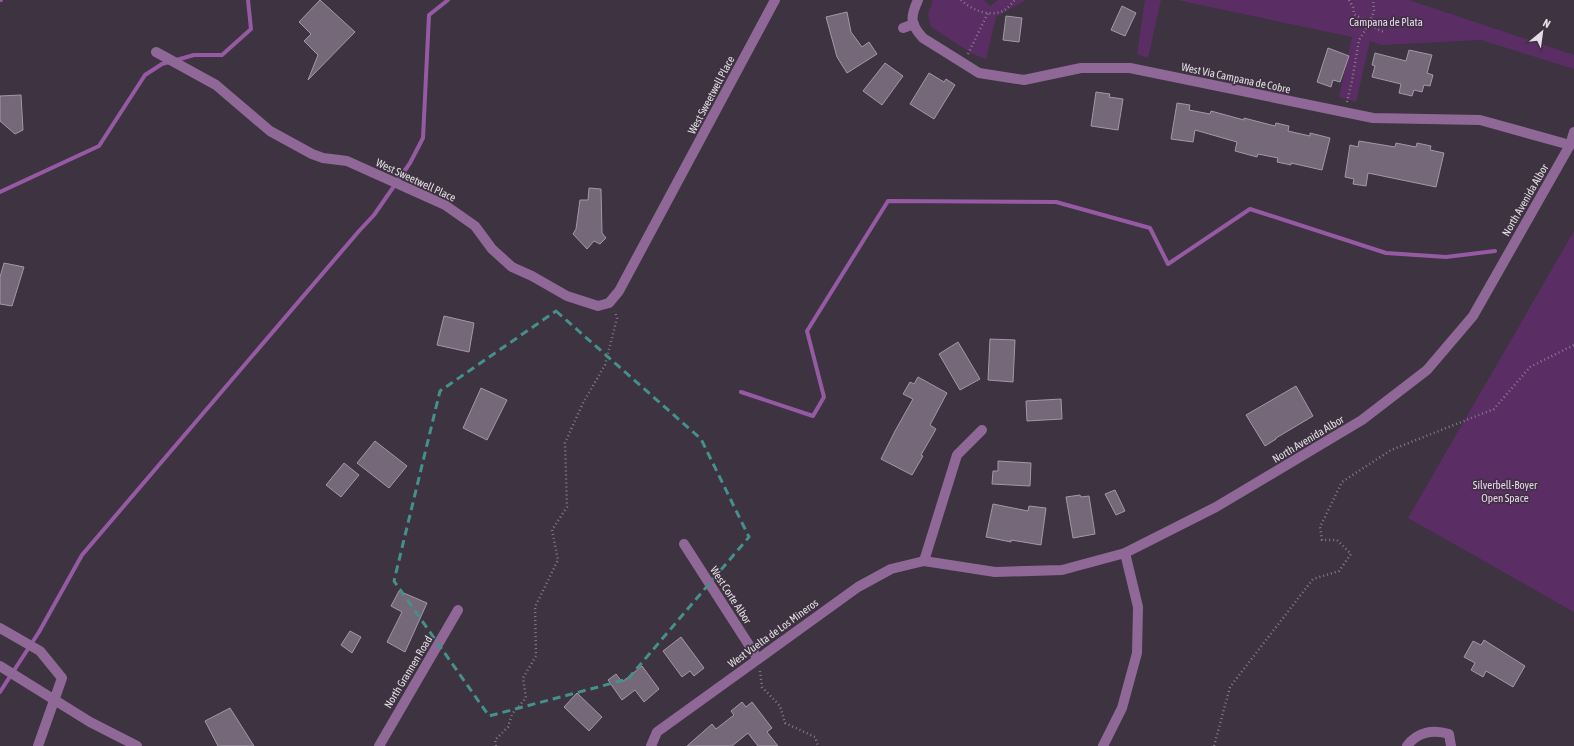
<svg xmlns="http://www.w3.org/2000/svg" width="1574" height="746" font-family="'Asap Condensed',sans-serif">
<rect width="100%" height="100%" fill="#3e3340"/>
<g fill="#5b2d65">
<polygon points="933,0 984,0 990,6 998,0 1026,0 996,17 986,59 973,54 931,27 928,14"/>
<polygon points="1145,0 1161,0 1148,58 1137,54"/>
<polygon points="1177,0 1409,0 1574,55 1574,69 1481,40 1381,45 1370,41 1356,102 1339,97 1352,37"/>
<polygon points="1574,231 1574,612 1408,518"/>
</g>
<g fill="none" stroke-linecap="round" stroke-linejoin="round">
<g stroke="#965aa4" stroke-width="4">
<polyline points="0,0 1,0"/>
<polyline points="0,192 99,146 145,75 162,64 194,55 222,55 251,29 248,0"/>
<polyline points="741,392 813,416 824,397 807,331 888,201 1056,202 1150,228 1168,264 1250,209 1386,253 1446,257 1495,251"/>
<polyline points="0,692 39,632 82,555 359,231 374,215 410,163 423,138 429,15 448,0"/>
</g>
</g>
<g fill="#756878" stroke="#a497a7">
<polygon points="320,0 355,32 308,80 318,55 304,41 311,34 299,22"/>
<polygon points="1122,6 1136,13 1125,36 1111,30"/>
<polygon points="847,12 851,32 862,47 869,42 877,54 847,73 837,57 826,17"/>
<polygon points="1006,16 1022,18 1019,42 1003,40"/>
<polygon points="1328,48 1349,56 1340,82 1333,80 1331,87 1317,82"/>
<polygon points="1409,50 1432,55 1427,73 1433,75 1430,86 1424,85 1422,92 1414,90 1412,96 1399,93 1401,84 1372,77 1375,66 1372,65 1375,53 1406,61"/>
<polygon points="885,63 903,76 882,105 863,91"/>
<polygon points="929,73 944,82 946,79 955,85 934,119 910,104"/>
<polygon points="1096,92 1110,94 1109,97 1123,99 1118,130 1091,126"/>
<polygon points="21,95 23,130 15,134 0,121 0,96"/>
<polygon points="1177,103 1190,105 1189,110 1210,114 1211,111 1244,120 1244,118 1275,126 1276,123 1289,126 1288,131 1310,136 1310,133 1330,138 1322,170 1291,163 1291,165 1277,162 1278,158 1258,154 1257,157 1235,151 1237,142 1195,130 1193,142 1171,139"/>
<polygon points="1359,141 1395,147 1396,143 1416,147 1417,143 1431,146 1430,150 1444,153 1436,187 1368,173 1366,186 1353,184 1354,179 1345,177 1350,145 1358,147"/>
<polygon points="589,188 601,189 602,233 606,238 600,244 594,241 587,249 573,234 576,229 580,200 588,200"/>
<polygon points="4,263 24,267 12,306 0,304 0,277"/>
<polygon points="444,316 474,323 469,352 437,345"/>
<polygon points="990,339 1015,340 1013,382 988,380"/>
<polygon points="958,342 980,379 960,390 939,354"/>
<polygon points="918,377 947,393 930,425 936,429 921,455 923,456 912,475 881,459 895,431 913,399 903,394 910,382 914,384"/>
<polygon points="1296,386 1313,416 1276,438 1276,439 1265,446 1246,415"/>
<polygon points="481,388 507,400 487,440 463,428"/>
<polygon points="1061,399 1062,419 1027,421 1026,401"/>
<polygon points="375,441 407,466 389,488 357,463"/>
<polygon points="998,461 1031,463 1030,486 992,484 993,471 998,471"/>
<polygon points="344,463 359,475 341,497 326,485"/>
<polygon points="1115,490 1125,511 1116,515 1105,494"/>
<polygon points="1080,495 1081,497 1089,496 1095,534 1073,538 1066,497"/>
<polygon points="993,504 1028,511 1029,506 1046,508 1041,545 1011,540 1011,542 986,537"/>
<polygon points="399,591 427,603 405,652 387,642 402,612 391,606"/>
<polygon points="350,631 361,637 352,653 341,645"/>
<polygon points="681,637 704,668 694,676 690,671 682,677 663,651"/>
<polygon points="1484,640 1525,666 1513,687 1486,671 1483,677 1471,670 1475,663 1464,657 1473,641 1481,645"/>
<polygon points="642,666 659,689 644,702 635,690 622,700 608,680 616,674 622,682"/>
<polygon points="577,693 602,717 589,731 564,707"/>
<polygon points="742,702 746,707 752,702 772,728 767,732 778,746 758,746 748,733 732,746 687,746 712,724 716,729 734,715 731,711"/>
<polygon points="230,708 254,746 218,746 205,721"/>
</g>
<g fill="none" stroke-linecap="round" stroke-linejoin="round">
<g stroke="#857b87" stroke-width="2.5" stroke-dasharray="1 3" stroke-linecap="butt">
<path d="M961,0C972,10 988,17 1003,11C1007,9 1012,3 1015,0"/>
<polyline points="1349,0 1353,7 1354,14 1379,30 1384,32"/>
<polyline points="968,54 988,13"/>
<polyline points="1347,102 1352,81 1359,40 1369,24 1374,11 1373,0"/>
<polyline points="760,671 762,687 780,706 785,723 815,737 818,746"/>
<polyline points="496,746 495,740 508,727 512,714 526,698 523,678 536,656 535,607 558,560 552,530 567,507 565,443 583,403 605,365 617,318 615,311"/>
<polyline points="1214,746 1230,687 1313,579 1339,571 1351,554 1337,540 1322,540 1320,527 1342,482 1391,450 1494,409 1530,367 1574,345"/>
</g>
<g stroke="#8f6898" stroke-width="10">
<path d="M918,0C910,17 910,24 923,38L979,73L1024,80L1081,68H1130L1373,118L1480,120L1570,145"/>
<polyline points="903,28 914,24"/>
<polyline points="156,52 216,85 270,131 312,154 323,158 347,161 445,205 475,226 492,249 512,267 532,276 567,296 598,306 609,303 619,291 775,0"/>
<polyline points="684,544 758,659"/>
<polyline points="924,561 957,455 982,430"/>
<polyline points="0,628 40,651 62,678 38,746"/>
<polyline points="0,666 90,722 137,746"/>
<polyline points="379,746 458,610"/>
<polyline points="651,746 657,732 858,587 891,569 924,561 995,572 1062,570 1125,553 1216,507 1362,420 1427,370 1473,316 1570,145 1574,132"/>
<polyline points="1103,746 1122,708 1137,653 1138,607 1125,553"/>
<path d="M1407,746C1417,732 1433,729 1449,734L1451,746"/>
</g>
</g>
<path fill="none" stroke="#44908c" stroke-width="3" stroke-dasharray="8 5" stroke-linejoin="round" d="M556,311L701,439L749,537L628,679L489,716L394,581L440,391Z"/>
<g text-anchor="middle" stroke-width="3.5" stroke-linejoin="round" paint-order="stroke">
<g font-size="11" fill="#f2d1f9" stroke="#3e3340">
<text x="1386" y="26">Campana de Plata</text>
<text x="1505" y="489">Silverbell-Boyer<tspan x="1505" dy="13">Open Space</tspan></text>
</g>
<g font-size="11" fill="#e4dde6" stroke="#3e3340">
<text transform="translate(1236 78) rotate(12)" y="4">West Via Campana de Cobre</text>
<text transform="translate(711 95) rotate(-62)" y="4">West Sweetwell Place</text>
<text transform="translate(416 180) rotate(25)" y="4">West Sweetwell Place</text>
<text transform="translate(1525 200) rotate(-60)" y="4">North Avenida Albor</text>
<text transform="translate(1308 439) rotate(-31)" y="4">North Avenida Albor</text>
<text transform="translate(731 595) rotate(57)" y="4">West Corte Albor</text>
<text transform="translate(773 633) rotate(-36)" y="4">West Vuelta de Los Mineros</text>
<text transform="translate(408 672) rotate(-59)" y="4">North Grannen Road</text>
</g>
</g>
<g transform="translate(1542 32) rotate(29)" stroke="#3e3340" stroke-width="3" paint-order="stroke">
<path d="M0-3L7 15L0 10L-7 15Z" fill="#e4dde6"/>
<text y="-6" font-size="11" font-weight="bold" text-anchor="middle" fill="#e4dde6">N</text>
</g>
</svg>
